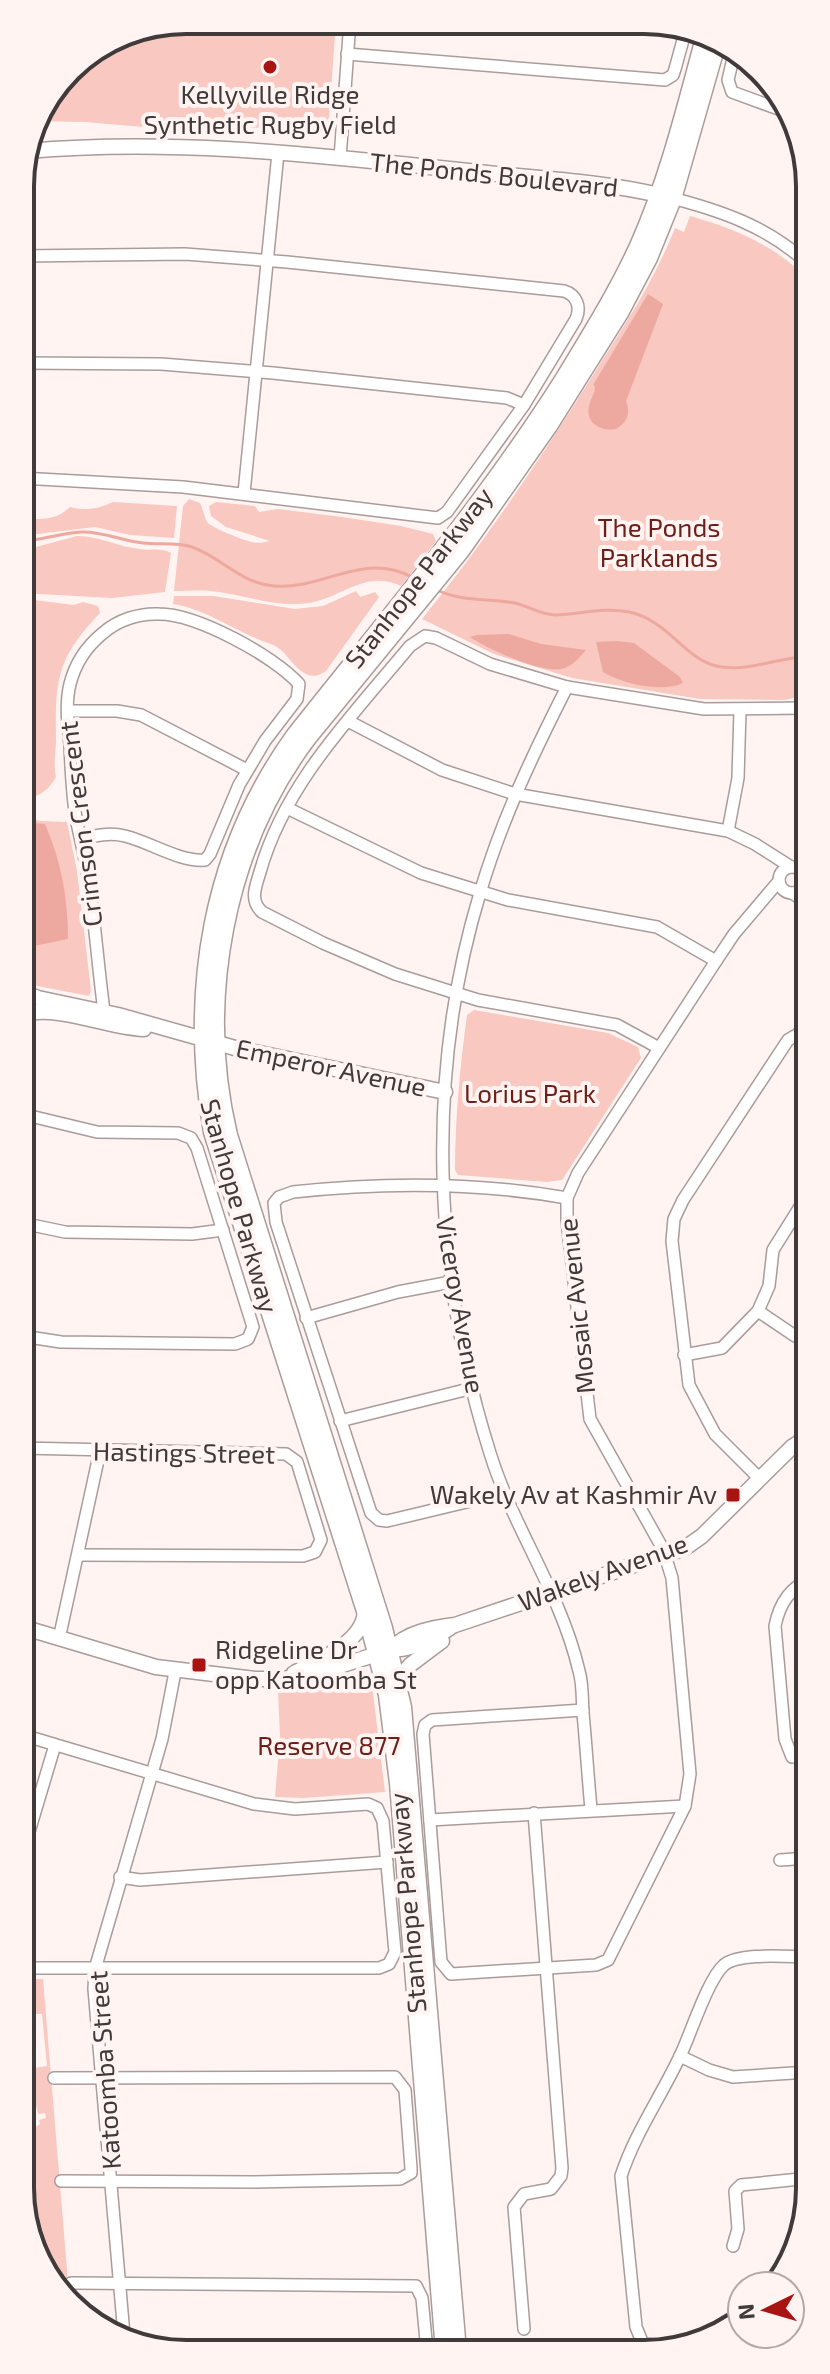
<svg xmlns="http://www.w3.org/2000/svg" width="830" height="2374" font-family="'Exo 2',sans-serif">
<rect width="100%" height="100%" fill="#fff4f2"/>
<g fill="#f9c8c0">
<polygon points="186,20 336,21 328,133 194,123 190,131 85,122 35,121 37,112 76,62 123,33"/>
<path d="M690,216C736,229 773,245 807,278V695L784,700L700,699L572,678L494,654L422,619C483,544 537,464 588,383C620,332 653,284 675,228L684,232Z"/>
<path d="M189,499L200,503C203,509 204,516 207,522C210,527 245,541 252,542C258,544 265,542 270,541L226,527L211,516L209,506L216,502L255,506L259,512L278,509L342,517L401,526L433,534L436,541L401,586C365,569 342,598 308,603C275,608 243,594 211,591C198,590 186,591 174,591L183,506Z"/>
<path d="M113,502L177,506L174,538L130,535L95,527L21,536V519C40,519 56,521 70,507C87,511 98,509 113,502Z"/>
<path d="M77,536C100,536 118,547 140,549C151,551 161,547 171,553L165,592L112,598L21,593V551Z"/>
<path d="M356,591L360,597L375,592L379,597L326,671C320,675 315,677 308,675C294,669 287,653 277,647C271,643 266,643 260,640C230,628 205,609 173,604L174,596H213L295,609L323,606Z"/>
<path d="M34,600L74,605L83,602L98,606L100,613C57,658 55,679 56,739C56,752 53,764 56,777C48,791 38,799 21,797V602Z"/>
<polygon points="21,816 40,821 67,822 77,871 91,991 89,996 32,985 26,980 22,967"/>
<path d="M474,1010L608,1033L638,1047L641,1058L562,1180L547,1182L458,1175L455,1170C455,1118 460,1067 467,1015Z"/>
<polygon points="358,1676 372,1685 385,1792 304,1798 275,1797 280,1735 278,1691"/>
<polygon points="23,1979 43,1979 70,2306 23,2221 23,2136 40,2124 39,2120 46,2118 45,2113 38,2114 28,2069 47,2066 42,2014 23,2014"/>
</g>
<g fill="#eda99f">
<path d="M648,294L663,304L626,401C631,413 627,423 616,429C601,432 585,423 589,406C591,397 595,395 595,386L593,385Z"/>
<path d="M509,634L541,644L586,650C579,658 572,667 561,669C541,673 487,649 470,637L477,635Z"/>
<path d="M617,641L634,643L680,677L683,683C662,693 623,684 603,672L596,642Z"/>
<path d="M21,822L45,824C61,861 68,898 68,939L29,947L21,917Z"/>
</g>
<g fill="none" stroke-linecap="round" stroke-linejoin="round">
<g stroke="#eda99f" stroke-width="3">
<path d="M21,542C41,540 61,533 82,532C102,531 122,541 143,543C158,545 176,542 192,547C221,557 242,584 274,586C324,590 362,551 412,577"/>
<path d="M437,590C462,602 488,598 515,603C528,606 541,615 556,615C580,614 605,607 629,612C668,620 684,658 716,666C746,673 778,657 807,657"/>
</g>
<g stroke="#a99c9a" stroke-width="14">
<g id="minor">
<polyline points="347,54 665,80 673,75 675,69 686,29"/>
<polyline points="734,54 728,80 732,92 784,111"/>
<polyline points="340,158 350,21"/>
<path d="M668,197C719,210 767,226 807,263"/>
<polyline points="20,211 28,171 28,151"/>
<path d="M21,256L185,254L287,262L564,291C577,295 581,307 576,319L524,405L447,512L438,518L183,487L21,478"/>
<polyline points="21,363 161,364 273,373 507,398 524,405"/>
<polyline points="244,493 278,153"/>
<path d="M567,687C533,754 501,821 480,893C425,1075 433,1273 490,1453C513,1528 561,1593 579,1671C583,1684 582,1699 583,1713C586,1745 588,1777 591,1809"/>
<polyline points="68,711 117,711 141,715 247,770"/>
<polyline points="348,721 442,770 515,794 728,831 755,844 791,867"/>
<polyline points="287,808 421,873 508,900 657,927 716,961"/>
<polyline points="728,831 738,778 740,710"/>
<path d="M81,838C95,836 110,832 125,836C150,842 179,862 205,860L210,854L239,785L265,741L297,699L299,684C274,656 197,614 159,614C139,613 118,620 103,633C87,646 75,664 70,684C65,704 68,725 70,745C71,769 72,794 76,818C80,838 85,857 88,877C95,922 98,967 104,1011"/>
<circle cx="792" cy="880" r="13"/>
<polyline points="792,893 808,903"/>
<polyline points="22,985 22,987"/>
<path d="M659,1048L617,1025L478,1000L395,974L323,943L262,912C249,900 256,886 260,872C285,783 353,715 410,646L425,636L436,638L490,664L567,687L704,709L808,708"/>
<polyline points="22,1114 97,1132 178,1133 191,1138 197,1148 253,1327 248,1339 235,1344 61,1342 22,1336"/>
<polyline points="22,1223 65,1232 192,1234 223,1230"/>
<polyline points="758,1311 795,1336"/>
<polyline points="306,1318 398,1292 451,1282"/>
<polyline points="684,1355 722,1348 758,1311 769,1286 773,1250 808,1194"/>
<polyline points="340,1421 473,1388"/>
<polyline points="22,1448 286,1454 297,1462 321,1540 315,1552 303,1556 78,1555"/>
<polyline points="760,1479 715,1434 689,1385 672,1241 674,1219 683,1200 788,1040 798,1034 808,1034"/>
<path d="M504,1493L387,1521L379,1520L371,1513L276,1222L274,1203L279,1197L293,1192C384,1182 476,1182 567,1198"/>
<polyline points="59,1639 100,1451"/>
<polyline points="583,1710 432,1720 425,1725 423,1734 441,1962 451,1974 596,1965 608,1960 685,1806 690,1774 672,1578 663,1549 590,1419 567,1221 567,1198 578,1173 716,961 734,934 779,881"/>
<polyline points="23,1735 254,1804 295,1809 368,1804 377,1808 383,1821 395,1952 389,1964 379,1968 23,1968"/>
<path d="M792,1757L785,1739L775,1626C779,1606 789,1588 809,1580"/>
<polyline points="430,1820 685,1806"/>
<polyline points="23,1852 55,1745"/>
<polyline points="780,1860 809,1858"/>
<polyline points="120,1877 140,1880 387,1862"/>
<polyline points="680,2056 709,2070 733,2077 809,2072"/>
<polyline points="54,2078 395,2077 405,2090 411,2168 411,2173 400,2179 254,2182 61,2181"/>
<polyline points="733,2246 738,2229 735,2191 741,2185 810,2178"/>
<polyline points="71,2283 416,2286 422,2298 427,2351"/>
<polyline points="524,2329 514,2207 524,2194 551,2189 561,2176 562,2168 534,1813"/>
<polyline points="124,2335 94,1989 95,1969 162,1739 175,1672"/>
<path d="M681,2348L643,2344L636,2327L621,2176C635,2133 662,2095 681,2054C691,2033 708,1979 724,1965C740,1952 789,1957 809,1957"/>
</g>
</g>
<g stroke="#a99c9a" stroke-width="17">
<g id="tertiary">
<path d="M27,151C171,138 316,155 459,170C525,178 595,180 659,195"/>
<polyline points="26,993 38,998 118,1015 235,1048 445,1092"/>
<path d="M22,1014C63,1005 103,1027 144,1029"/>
<path d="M22,1627L156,1667L255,1679H283L314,1674L390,1650C412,1650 432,1640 450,1628"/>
<path d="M390,1650C407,1632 432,1628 455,1625L685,1548L702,1536L792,1447L809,1436"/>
<path d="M294,1673C318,1661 364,1642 365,1611"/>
<polyline points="398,1680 410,1665 442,1641"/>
</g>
</g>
<g stroke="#a99c9a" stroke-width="19">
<g id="secondary">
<path d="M444,2351L398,1783L387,1695L365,1611L212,1132C188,992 210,853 294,736C387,618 484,505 564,378C590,335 617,292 638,246C668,179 685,108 704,38"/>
<path d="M458,2351L403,1707L384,1628L229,1135C197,1001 225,848 308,738L461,551L549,426L620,313L649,258L673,199L717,45"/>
</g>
</g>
<use href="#minor" stroke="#fff" stroke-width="11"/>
<use href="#tertiary" stroke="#fff" stroke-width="14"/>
<use href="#secondary" stroke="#fff" stroke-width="16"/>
</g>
<g fill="#a81412" stroke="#fff4f2" stroke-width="3">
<circle cx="270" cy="67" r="8"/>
<rect x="725" y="1487" width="16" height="16" rx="4"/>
<rect x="191" y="1657" width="16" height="16" rx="4"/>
</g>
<g text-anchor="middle" stroke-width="8" stroke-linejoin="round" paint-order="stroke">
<g font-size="26" fill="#403a3a" stroke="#fff4f2">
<text x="270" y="104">Kellyville Ridge<tspan x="270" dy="30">Synthetic Rugby Field</tspan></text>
<text x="717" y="1504" text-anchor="end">Wakely Av at Kashmir Av</text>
<text x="215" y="1659" text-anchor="start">Ridgeline Dr<tspan x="215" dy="30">opp Katoomba St</tspan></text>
</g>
<g font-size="26" fill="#403a3a" stroke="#fff4f2">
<text transform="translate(494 175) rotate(6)" y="9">The Ponds Boulevard</text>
<text transform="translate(419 578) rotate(-52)" y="9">Stanhope Parkway</text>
<text transform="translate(81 824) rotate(-97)" y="9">Crimson Crescent</text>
<text transform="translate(331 1068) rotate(12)" y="9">Emperor Avenue</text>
<text transform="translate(239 1206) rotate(74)" y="9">Stanhope Parkway</text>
<text transform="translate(460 1305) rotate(80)" y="9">Viceroy Avenue</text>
<text transform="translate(577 1306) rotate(-96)" y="9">Mosaic Avenue</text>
<text transform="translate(184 1453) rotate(1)" y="9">Hastings Street</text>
<text transform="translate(603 1573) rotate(-20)" y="9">Wakely Avenue</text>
<text transform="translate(408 1903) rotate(-95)" y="9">Stanhope Parkway</text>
<text transform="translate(105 2070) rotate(-94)" y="9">Katoomba Street</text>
</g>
<g font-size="26" fill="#6d1e18" stroke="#fff4f2">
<text x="659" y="537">The Ponds<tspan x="659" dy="30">Parklands</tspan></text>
<text x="530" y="1103">Lorius Park</text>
<text x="329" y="1755">Reserve 877</text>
</g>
</g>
<path d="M0 0H830V2374H0ZM186 34H644A152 152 0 0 1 796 186V2188A152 152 0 0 1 644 2340H186A152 152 0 0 1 34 2188V186A152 152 0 0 1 186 34Z" fill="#fff4f2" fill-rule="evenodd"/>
<path fill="none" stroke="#403a3a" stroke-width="4" d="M186 34H644A152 152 0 0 1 796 186V2188A152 152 0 0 1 644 2340H186A152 152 0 0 1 34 2188V186A152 152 0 0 1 186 34Z"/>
<g transform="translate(766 2310) rotate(265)"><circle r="38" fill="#fff4f2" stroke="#b3aaa8" stroke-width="2"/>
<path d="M0-6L14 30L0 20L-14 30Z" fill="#a81412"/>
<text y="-12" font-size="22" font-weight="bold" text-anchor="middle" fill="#403a3a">N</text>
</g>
</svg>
